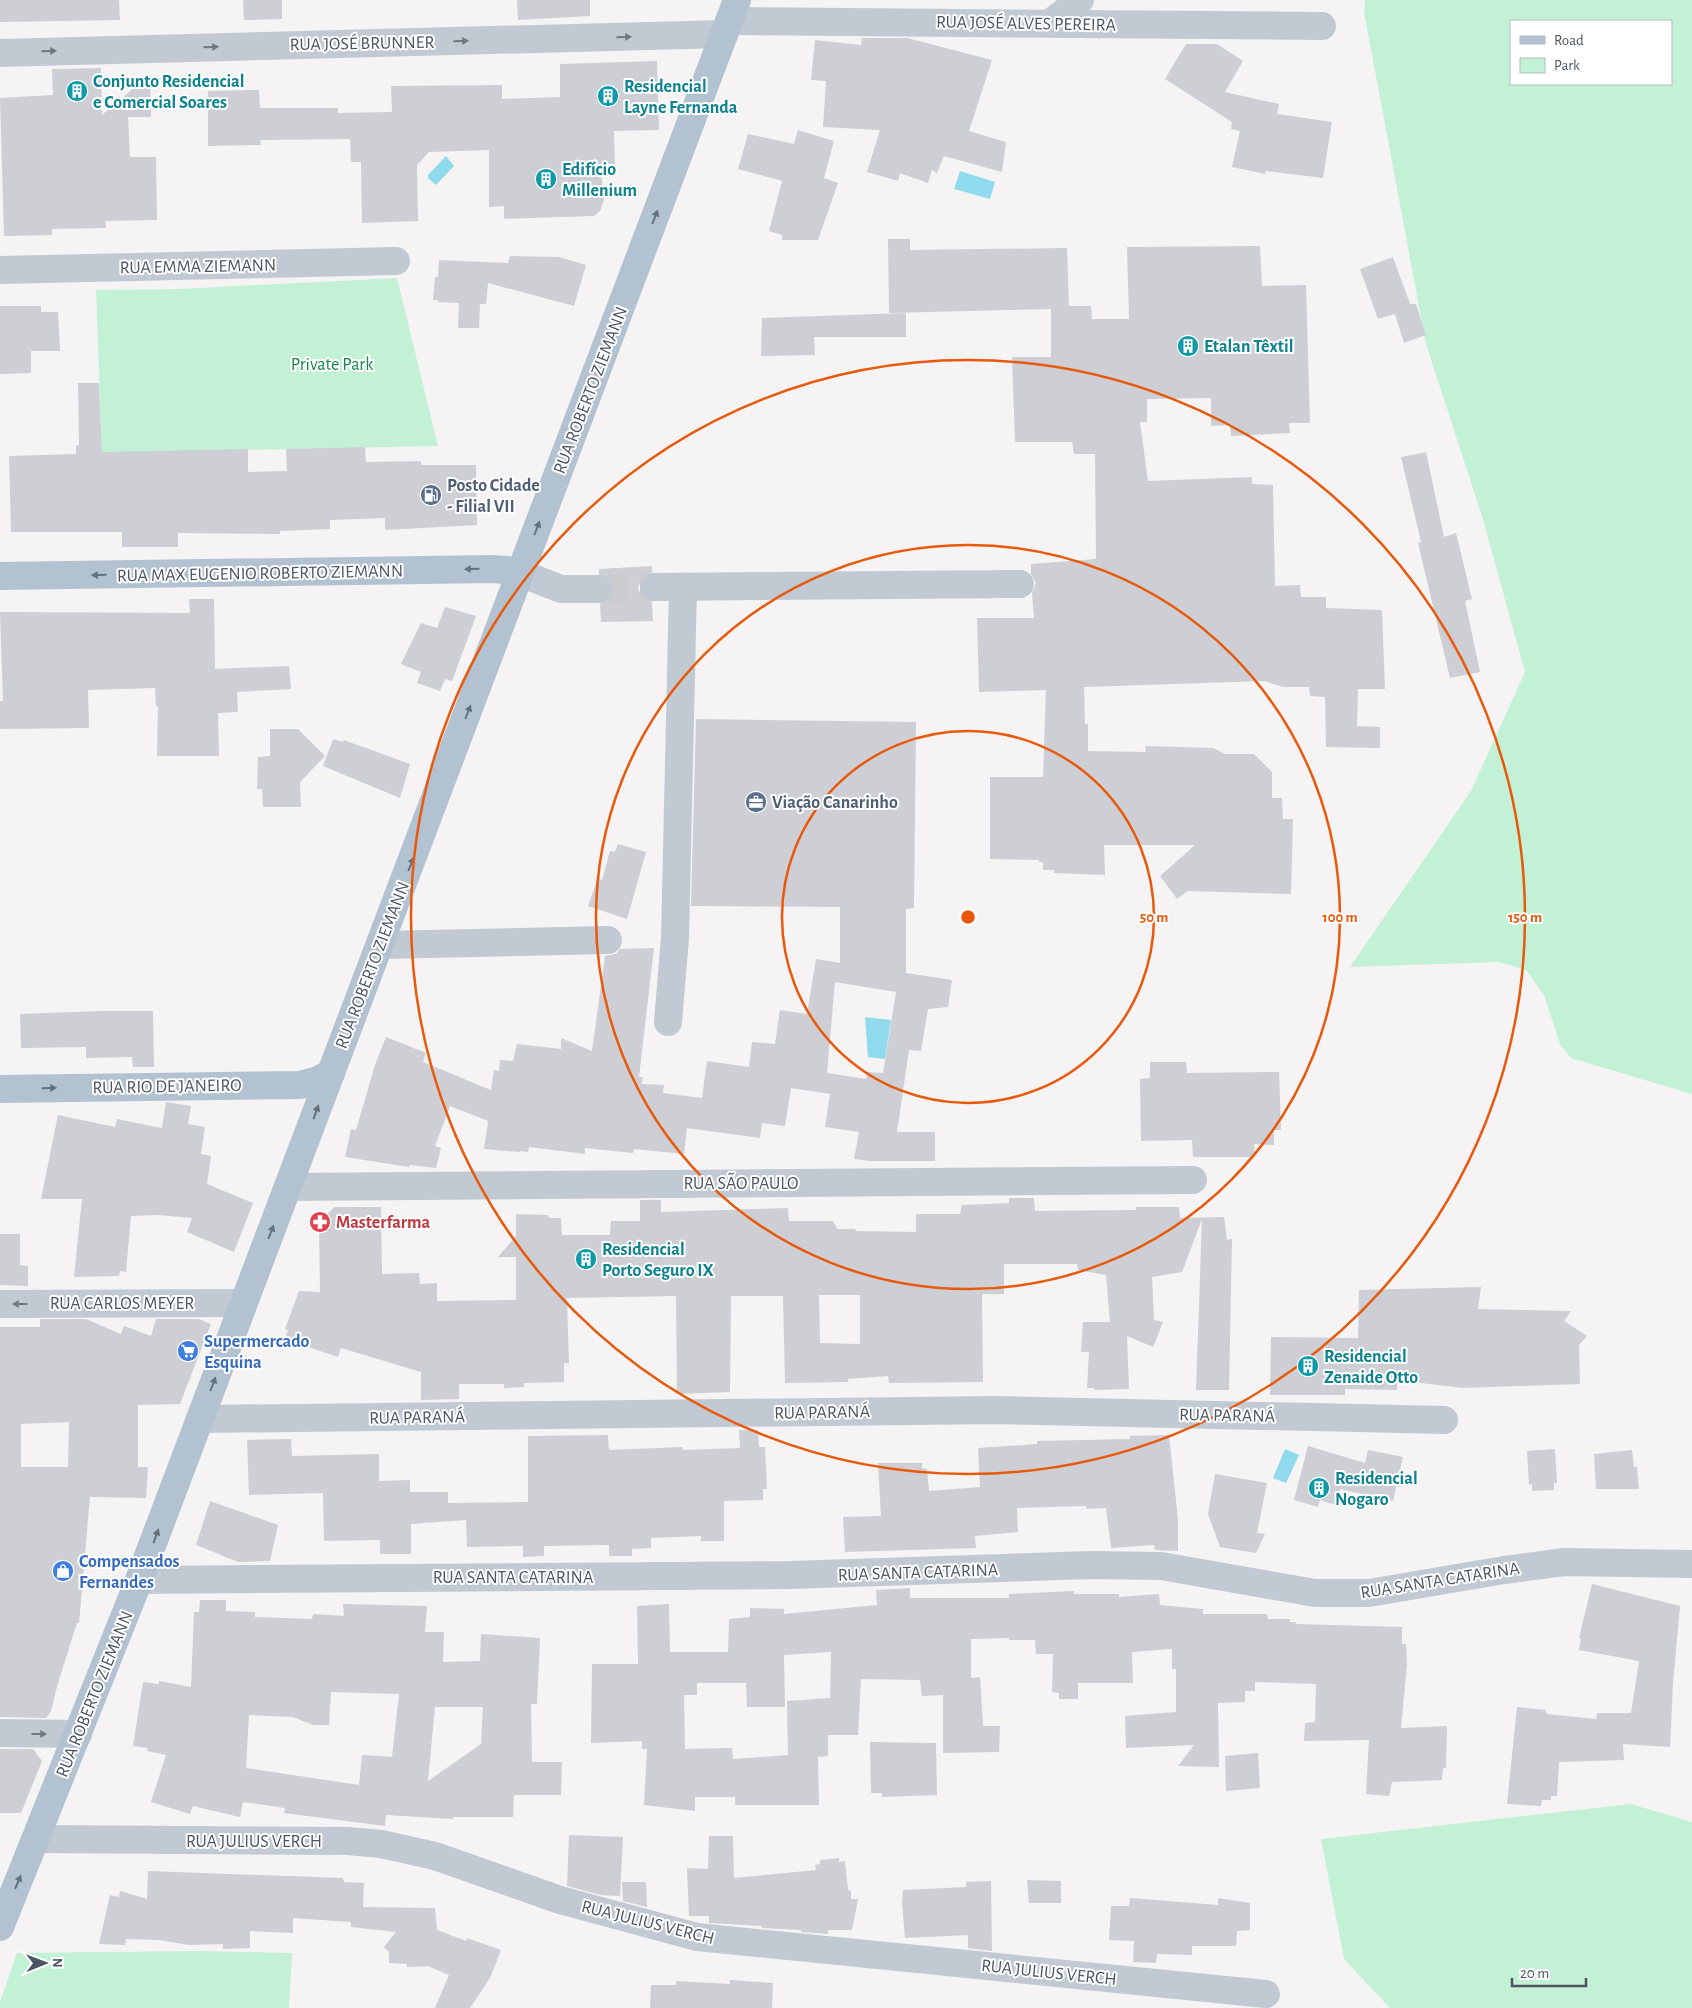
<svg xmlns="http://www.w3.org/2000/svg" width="1692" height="2008" font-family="'Alegreya Sans',sans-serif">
<rect width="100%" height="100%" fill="#f5f3f3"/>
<g fill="#c3f1d5" fill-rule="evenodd">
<path d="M1365,0H1692V1094L1571,1058L1560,1044L1544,995L1526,970L1499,962L1350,967L1471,791L1525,672L1482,516L1426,344L1364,12ZM1511,21H1671V84H1511Z"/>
<polygon points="397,278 438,446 102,453 96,290 179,289"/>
<polygon points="1631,1804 1692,1822 1692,2008 1390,2008 1344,1959 1321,1839"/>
<polygon points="197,1951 292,1953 289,2008 0,2008 0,2002 17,1953"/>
</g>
<g fill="#90daee">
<polygon points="446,156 454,166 436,185 428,178 428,175"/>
<polygon points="960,171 995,182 990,199 954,189"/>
<polygon points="865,1017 891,1020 885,1059 868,1057"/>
<polygon points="1285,1449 1299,1455 1286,1483 1273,1478"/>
</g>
<g fill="#cdcfd5" fill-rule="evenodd">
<polygon points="0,0 119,0 120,20 0,22"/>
<polygon points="243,0 282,0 282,19 244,20"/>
<polygon points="517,0 590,0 590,16 518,20"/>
<polygon points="862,38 907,38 992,60 969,131 1006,142 1002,172 944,156 937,173 932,170 928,183 900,173 898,181 867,172 880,130 823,127 826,81 811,80 815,40 861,45"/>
<polygon points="1186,44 1217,44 1243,61 1225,92 1279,104 1277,114 1332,122 1323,178 1266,171 1265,174 1232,167 1240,131 1231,129 1232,122 1165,79"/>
<polygon points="657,61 659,130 614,131 615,164 599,164 605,197 600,211 594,216 504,219 504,206 489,207 489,150 429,152 417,165 418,221 362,223 361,162 351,162 350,139 260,140 261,145 208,146 208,91 259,90 260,108 338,108 338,113 392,112 391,86 502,85 502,99 560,97 560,64"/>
<polygon points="101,68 102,115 150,74 151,117 128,117 130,157 156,157 157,220 105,221 106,228 52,229 52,235 4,236 0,98 53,95 52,69"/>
<polygon points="798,130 834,141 824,178 838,183 818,240 782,240 782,235 769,231 782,181 738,169 748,134 794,144"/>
<polygon points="888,239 910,239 910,250 1067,248 1069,306 1091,306 1092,319 1129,319 1127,247 1260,246 1262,286 1306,285 1310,423 1289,423 1290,433 1231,436 1230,425 1211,426 1211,398 1147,399 1147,422 1140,422 1148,481 1252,477 1252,484 1273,485 1275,586 1300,585 1301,597 1326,597 1326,608 1382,610 1385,689 1358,689 1357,726 1380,727 1380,748 1326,747 1325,697 1310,696 1309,687 1283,687 1264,681 1084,687 1085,724 1088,724 1088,751 1146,752 1145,746 1213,748 1225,754 1254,754 1272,772 1272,798 1282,798 1283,819 1293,819 1291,894 1188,891 1177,899 1160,876 1195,845 1104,845 1105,875 1054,873 1054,870 1043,870 1043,862 1039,862 1039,860 990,859 990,777 1043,777 1046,690 979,692 977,618 1034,618 1032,593 1036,583 1031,574 1031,564 1096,559 1095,454 1074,454 1072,442 1015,442 1012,357 1051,357 1051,309 889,313"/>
<polygon points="510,256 559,257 586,265 574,306 488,283 486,304 480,304 479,328 458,328 459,303 438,302 438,300 433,300 435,277 438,277 439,260 508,263"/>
<polygon points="1393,257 1410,304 1416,304 1426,335 1404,343 1395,314 1378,319 1360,269"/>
<polygon points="0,306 41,306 41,312 58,312 60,351 31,351 31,373 0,374"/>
<polygon points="906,313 906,337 814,337 815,355 761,356 762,318"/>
<polygon points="78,383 99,383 102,452 248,449 248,472 287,471 286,449 365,447 366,462 421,461 421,465 476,465 477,525 385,530 385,518 330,520 330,529 280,531 280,534 178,533 178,547 122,547 122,532 11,532 9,456 76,454 76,445 79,445"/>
<polygon points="1426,452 1444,537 1456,533 1472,599 1465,601 1480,672 1450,678 1418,543 1421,542 1401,457"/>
<polygon points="652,566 652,572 641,579 638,588 641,595 652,602 653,621 601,622 600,604 611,597 614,589 611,581 599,574 599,569"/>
<polygon points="189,599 214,599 215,669 289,666 291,689 237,692 238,712 218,713 219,756 157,756 158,706 156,706 155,688 88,690 89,728 0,729 0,701 3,701 0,612 190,613"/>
<polygon points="445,607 476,616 452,681 445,679 440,691 417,683 421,672 401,664 421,623 437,628"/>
<path d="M696,719L916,722L914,908L906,909V973L952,980L948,1007L928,1009L921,1051L909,1050L897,1132H935V1161H870L854,1159L859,1132L825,1127L830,1094L791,1088L785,1126L762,1123L760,1138L687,1128L684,1154L634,1149L633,1153L585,1148V1154L529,1147L528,1152L520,1151V1152L484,1149L488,1121L450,1106L435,1146L441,1148L436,1168L410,1165L409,1167L345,1157L351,1129L356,1130L375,1065L386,1037L426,1053L423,1062L491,1090L494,1070L499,1071L500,1060L513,1061L517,1044L561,1049V1038L592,1051L605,956L616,954L620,949L654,948L639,1077H643L642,1084L664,1085L663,1093L702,1098L707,1061L749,1067L752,1042L775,1044L780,1010L807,1014L816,959L840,963V907L691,906ZM835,982L896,992L883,1073L867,1072L866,1079L827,1073Z"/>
<polygon points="270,729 298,729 325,756 300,782 301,807 263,807 262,789 257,789 258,757 270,756"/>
<polygon points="333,739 343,742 344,740 410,764 400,798 323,766"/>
<polygon points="618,844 646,852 627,919 588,906 598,878 602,880 610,851 615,852"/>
<polygon points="100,1011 153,1011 154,1067 133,1067 132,1057 86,1058 86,1047 21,1048 20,1014"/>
<polygon points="1150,1062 1186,1062 1187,1073 1279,1072 1281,1130 1274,1130 1274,1145 1254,1144 1255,1157 1193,1157 1192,1140 1141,1141 1140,1079 1150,1078"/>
<polygon points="166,1102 191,1106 188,1124 205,1127 201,1154 211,1156 207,1184 253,1203 234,1252 187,1232 192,1218 158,1215 131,1216 126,1272 120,1271 119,1276 74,1277 82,1199 41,1199 58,1115 115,1127 117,1119 162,1128"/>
<path d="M1009,1198H1034L1035,1211L1136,1210V1207H1179L1180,1218L1224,1217L1227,1240L1232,1239L1229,1390H1196L1202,1219L1182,1272L1152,1277L1154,1320L1163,1322L1153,1347L1127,1336L1129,1389L1094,1390V1388H1087L1089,1352H1081L1083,1322H1110L1106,1275L1078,1270L1077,1264H1004V1294H982L983,1382L889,1383L888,1376L848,1379V1382L785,1383L783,1296H731L730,1392L677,1394L676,1296L567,1298L569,1363H564V1382L524,1383V1387L504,1388V1384H459V1399L421,1400V1372L341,1348L338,1357L285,1339L288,1330L285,1329L299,1291L320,1292L319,1223L334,1207H381L382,1274L419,1273L420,1284L437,1283V1301L516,1300V1257H498L516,1236V1214L548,1215L549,1218H561L562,1235H610L611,1221H640V1200H661V1212L788,1208L789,1221H833L837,1229H855L856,1231L916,1232V1214H960L962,1205L1009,1203ZM819,1295H860V1344L820,1343Z"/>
<polygon points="0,1234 20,1234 20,1265 28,1266 28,1286 0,1285"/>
<polygon points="1481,1287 1478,1309 1571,1311 1564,1321 1587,1336 1579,1345 1580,1384 1462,1388 1397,1380 1397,1390 1345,1389 1345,1395 1270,1395 1271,1337 1358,1338 1359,1290"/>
<path d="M40,1319H86L121,1334L124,1326L151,1336L156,1319H199L211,1324L180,1404L138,1405V1467H148L146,1498L90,1497L79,1623H77L58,1683L51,1711L46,1718L0,1717V1327H40ZM69,1422L68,1467H21V1424Z"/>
<polygon points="739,1430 758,1430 759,1447 765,1447 767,1489 763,1489 763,1500 724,1501 724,1541 701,1541 701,1536 651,1538 651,1548 632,1549 632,1556 609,1556 609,1545 544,1546 544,1556 523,1557 523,1546 467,1547 466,1520 411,1524 411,1554 380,1554 380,1540 324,1541 323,1493 249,1495 247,1440 291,1439 292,1456 379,1454 379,1481 410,1480 410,1492 448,1492 448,1503 528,1502 528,1436 608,1435 609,1450 682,1447 683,1450 740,1448"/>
<polygon points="1169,1435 1178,1519 1178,1551 1155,1550 1154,1545 1111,1548 1106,1508 1086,1509 1086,1506 1017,1508 1018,1532 975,1536 976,1548 845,1552 843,1517 881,1516 878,1463 922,1463 922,1468 927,1469 929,1491 980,1487 978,1448 1037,1444 1037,1441 1130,1439 1130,1436"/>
<polygon points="1308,1446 1365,1463 1368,1450 1403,1457 1393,1501 1340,1489 1335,1505 1320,1500 1318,1507 1294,1500"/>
<polygon points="1555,1449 1557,1483 1554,1483 1554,1490 1532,1491 1532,1484 1529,1485 1527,1451"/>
<polygon points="1632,1450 1634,1467 1637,1467 1639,1489 1596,1489 1594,1454"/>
<polygon points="1215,1474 1267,1483 1257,1533 1265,1534 1256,1553 1220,1547 1208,1514"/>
<polygon points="210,1501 278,1525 270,1561 238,1562 196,1545"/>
<polygon points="1592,1584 1680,1606 1673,1684 1670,1747 1623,1744 1624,1760 1559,1762 1557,1796 1551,1796 1551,1800 1542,1800 1541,1806 1507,1804 1517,1707 1545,1710 1547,1714 1596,1719 1597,1713 1631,1713 1639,1661 1579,1650 1581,1639 1579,1638"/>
<path d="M910,1588V1598H1009V1594L1074,1591V1594H1119V1597L1159,1594L1160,1605L1203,1609V1614H1267L1268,1619H1290V1622H1296V1624L1402,1627V1644H1406L1407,1664L1401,1728L1447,1726L1446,1768H1443L1442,1780L1392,1782L1389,1796L1366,1794L1369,1740L1304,1741L1305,1723L1315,1722L1316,1684L1255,1682V1691H1245V1702L1218,1703L1219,1767L1178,1766L1194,1745L1126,1748L1125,1716L1176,1712V1669H1172V1649L1132,1652L1133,1683H1078V1699H1059V1693L1052,1692L1053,1654H1036L1035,1640H1009V1638L971,1639V1678L980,1677L983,1726H1000L999,1752L943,1753V1695L922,1696L920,1680L861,1679L858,1735H828V1756L818,1757L819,1805H735V1797H695V1811L644,1805L647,1749H642V1741L591,1743L592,1664H638L637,1606L669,1604L670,1652H728L729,1619L750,1617V1608L784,1609V1614L877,1605L876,1590ZM831,1652L830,1698L787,1701L788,1755L733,1759L732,1748L685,1749L684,1695H697V1683H746L747,1707H785L784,1655Z"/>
<path d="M200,1600H226V1611L255,1612V1617L312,1619L313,1614L344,1616L343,1604L427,1606L425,1632H444L443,1662L480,1661L481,1634L540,1638L537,1704H531L532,1762H562L561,1795H514L513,1817H453V1819L386,1815L385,1826L284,1813L285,1808L243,1802L240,1817L193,1806L190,1814L151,1802L166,1755L147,1751L148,1748L133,1746L143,1682L159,1684V1681L191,1687L194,1612H199ZM331,1692L399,1694L392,1757L362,1755L359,1785L246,1768L249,1715L293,1717L313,1725H329ZM435,1707H483L481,1744L428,1781Z"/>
<polygon points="870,1742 936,1743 937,1795 882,1797 882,1793 871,1793"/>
<polygon points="0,1749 33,1749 42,1761 21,1813 0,1813"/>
<polygon points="1258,1753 1260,1788 1226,1791 1225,1756"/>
<polygon points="569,1835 623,1837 620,1896 601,1895 567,1886"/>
<polygon points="709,1836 733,1836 734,1878 816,1870 815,1865 820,1864 820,1860 839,1858 839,1862 845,1861 848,1890 851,1891 851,1899 858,1899 852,1930 828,1930 828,1934 801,1932 801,1930 762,1928 762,1926 709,1923 709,1916 689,1916 687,1868 708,1869"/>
<polygon points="148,1871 343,1878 344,1882 364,1883 363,1907 435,1908 437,1930 466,1941 467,1938 501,1950 490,1978 470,2008 435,2008 449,1975 428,1966 407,1967 407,1964 389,1963 389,1952 384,1947 396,1932 351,1927 351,1922 293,1918 293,1933 250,1931 250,1948 223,1949 223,1944 189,1945 159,1940 126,1939 125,1945 99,1944 110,1895 119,1897 120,1891 147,1899"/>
<polygon points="1027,1880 1061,1881 1061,1903 1029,1903"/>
<polygon points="991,1881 992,1951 968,1948 968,1935 905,1938 902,1903 903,1890 966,1887 966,1882"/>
<polygon points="622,1882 646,1882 647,1907 623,1901"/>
<polygon points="1130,1898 1218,1905 1218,1898 1250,1903 1250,1930 1237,1931 1236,1946 1192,1946 1192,1955 1157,1954 1156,1963 1133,1962 1134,1941 1109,1940 1111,1906 1129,1906"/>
<polygon points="730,1980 773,1983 772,2008 650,2008 651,1985 676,1985 676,1981 730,1984"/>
</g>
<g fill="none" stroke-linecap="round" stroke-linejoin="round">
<polyline stroke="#caccce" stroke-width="28" stroke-dasharray="28 14" stroke-linecap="butt" points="598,589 654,587"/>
<g stroke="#c1cad2" stroke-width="28">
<polyline points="730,21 1322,26"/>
<polyline points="1050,23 1080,0"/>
<polyline points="0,53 724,34"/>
<polyline points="0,270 396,261"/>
<polyline points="520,573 561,589 598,589"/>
<polyline points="654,587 1020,584"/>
<polyline points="380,945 608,940"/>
<polyline points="668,1022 675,938 683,587"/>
<polyline points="289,1187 1193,1180"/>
<polyline points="0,1304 243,1303"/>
<polyline points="200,1419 996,1410 1444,1420"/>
<polyline points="139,1580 791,1575 1091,1565 1161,1566 1315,1593 1369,1593 1504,1570 1564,1562 1692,1564"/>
<polyline points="0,1733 78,1734"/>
<polyline points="37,1839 348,1841 381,1844 435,1856 560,1900 697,1937 1266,1994"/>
</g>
<g stroke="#b3c2d1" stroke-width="28">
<polyline points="0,576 491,569 506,570 520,573"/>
<polyline points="0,1089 300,1085 318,1080 331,1073"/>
<polyline points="0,1927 139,1580 737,0"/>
</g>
</g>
<defs><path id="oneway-solid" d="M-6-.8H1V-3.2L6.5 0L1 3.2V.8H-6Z" transform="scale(1.25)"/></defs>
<g fill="#6e7983">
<use href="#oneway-solid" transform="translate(624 37) rotate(-1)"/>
<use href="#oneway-solid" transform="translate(461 41) rotate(-1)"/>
<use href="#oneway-solid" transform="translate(211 47) rotate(-1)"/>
<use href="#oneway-solid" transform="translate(49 51) rotate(-1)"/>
<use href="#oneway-solid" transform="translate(20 1304) rotate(180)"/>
<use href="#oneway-solid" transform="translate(39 1734)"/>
</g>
<g fill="#64717d">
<use href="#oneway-solid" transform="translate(655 217) rotate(-69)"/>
<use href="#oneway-solid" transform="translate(537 528) rotate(-69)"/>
<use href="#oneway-solid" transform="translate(472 569) rotate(179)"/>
<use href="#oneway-solid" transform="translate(99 575) rotate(179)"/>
<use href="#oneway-solid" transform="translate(468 712) rotate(-69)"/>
<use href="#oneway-solid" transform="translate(411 864) rotate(-69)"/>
<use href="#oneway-solid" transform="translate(49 1088) rotate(-1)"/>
<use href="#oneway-solid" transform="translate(316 1112) rotate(-70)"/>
<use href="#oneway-solid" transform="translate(271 1232) rotate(-69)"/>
<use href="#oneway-solid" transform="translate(213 1384) rotate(-69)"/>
<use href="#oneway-solid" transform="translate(156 1536) rotate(-70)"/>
<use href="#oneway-solid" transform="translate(18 1882) rotate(-67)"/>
</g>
<g fill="none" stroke="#e8590c" stroke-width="2.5">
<circle cx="968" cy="917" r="186"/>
<circle cx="968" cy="917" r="372"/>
<circle cx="968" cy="917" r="557"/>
</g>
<defs>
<g id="building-disc" transform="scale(1.125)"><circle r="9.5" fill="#0f9aa8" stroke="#fff"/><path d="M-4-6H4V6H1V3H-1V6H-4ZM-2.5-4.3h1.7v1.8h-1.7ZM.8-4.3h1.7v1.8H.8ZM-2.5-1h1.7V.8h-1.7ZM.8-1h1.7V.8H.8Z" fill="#fff"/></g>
<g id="fuel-disc" transform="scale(1.125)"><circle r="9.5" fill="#5c6f8a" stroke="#fff"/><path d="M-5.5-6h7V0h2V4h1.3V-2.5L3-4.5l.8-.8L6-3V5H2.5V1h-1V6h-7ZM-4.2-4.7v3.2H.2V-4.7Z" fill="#fff"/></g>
<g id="office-disc" transform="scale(1.125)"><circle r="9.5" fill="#5c6f8a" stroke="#fff"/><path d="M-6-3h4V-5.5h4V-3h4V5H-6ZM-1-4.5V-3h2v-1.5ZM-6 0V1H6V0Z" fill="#fff"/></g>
<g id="pharmacy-disc" transform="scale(1.125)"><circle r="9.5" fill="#e0444e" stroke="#fff"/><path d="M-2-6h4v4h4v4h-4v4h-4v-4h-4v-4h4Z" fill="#fff"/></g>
<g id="supermarket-disc" transform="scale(1.125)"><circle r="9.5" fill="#3f7fe0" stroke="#fff"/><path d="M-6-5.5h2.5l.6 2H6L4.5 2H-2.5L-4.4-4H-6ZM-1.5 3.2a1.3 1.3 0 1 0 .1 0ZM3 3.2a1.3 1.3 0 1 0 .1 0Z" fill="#fff"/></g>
<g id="shop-disc" transform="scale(1.125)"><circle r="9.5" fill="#3f7fe0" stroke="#fff"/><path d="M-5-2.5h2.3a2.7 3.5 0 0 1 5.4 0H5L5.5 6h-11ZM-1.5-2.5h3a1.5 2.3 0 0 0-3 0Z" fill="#fff"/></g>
</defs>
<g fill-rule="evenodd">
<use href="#building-disc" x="77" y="91"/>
<use href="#building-disc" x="608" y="96"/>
<use href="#building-disc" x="546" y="179"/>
<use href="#building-disc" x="1188" y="346"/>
<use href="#fuel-disc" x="431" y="495"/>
<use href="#office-disc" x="756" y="802"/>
<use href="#pharmacy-disc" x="320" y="1222"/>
<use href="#building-disc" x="586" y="1259"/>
<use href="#supermarket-disc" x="188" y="1351"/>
<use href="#building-disc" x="1308" y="1366"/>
<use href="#building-disc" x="1319" y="1488"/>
<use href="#shop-disc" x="63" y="1571"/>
</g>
<g text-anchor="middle" stroke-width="4" stroke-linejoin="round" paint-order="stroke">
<g font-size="18" fill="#4a5661" stroke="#fff">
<text transform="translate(1026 23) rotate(1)" y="6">RUA JOSÉ ALVES PEREIRA</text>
<text transform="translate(362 43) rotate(-1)" y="6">RUA JOSÉ BRUNNER</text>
<text transform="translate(198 266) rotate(-1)" y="6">RUA EMMA ZIEMANN</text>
<text transform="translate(590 390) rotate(-69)" y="6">RUA ROBERTO ZIEMANN</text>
<text transform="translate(260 573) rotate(-1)" y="6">RUA MAX EUGENIO ROBERTO ZIEMANN</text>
<text transform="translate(372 965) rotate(-69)" y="6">RUA ROBERTO ZIEMANN</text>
<text transform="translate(167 1086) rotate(-1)" y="6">RUA RIO DE JANEIRO</text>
<text x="741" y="1189">RUA SÃO PAULO</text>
<text x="122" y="1309">RUA CARLOS MEYER</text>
<text transform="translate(822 1412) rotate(-1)" y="6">RUA PARANÁ</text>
<text transform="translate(1227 1415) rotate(1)" y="6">RUA PARANÁ</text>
<text transform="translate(417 1417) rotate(-1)" y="6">RUA PARANÁ</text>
<text transform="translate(918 1572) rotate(-2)" y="6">RUA SANTA CATARINA</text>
<text x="513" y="1583">RUA SANTA CATARINA</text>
<text transform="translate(1440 1580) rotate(-9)" y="6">RUA SANTA CATARINA</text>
<text transform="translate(94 1694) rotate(-68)" y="6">RUA ROBERTO ZIEMANN</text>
<text x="254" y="1847">RUA JULIUS VERCH</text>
<text transform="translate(648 1922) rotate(14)" y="6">RUA JULIUS VERCH</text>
<text transform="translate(1049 1972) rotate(6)" y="6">RUA JULIUS VERCH</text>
</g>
<g font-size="18" font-weight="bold" fill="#0d838f" stroke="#fff" text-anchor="start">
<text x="93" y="87">Conjunto Residencial<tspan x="93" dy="21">e Comercial Soares</tspan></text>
<text x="624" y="92">Residencial<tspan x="624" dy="21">Layne Fernanda</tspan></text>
<text x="562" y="175">Edifício<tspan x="562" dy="21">Millenium</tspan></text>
<text x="1204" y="352">Etalan Têxtil</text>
<text x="602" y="1255">Residencial<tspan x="602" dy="21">Porto Seguro IX</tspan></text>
<text x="1324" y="1362">Residencial<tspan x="1324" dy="21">Zenaide Otto</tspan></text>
<text x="1335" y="1484">Residencial<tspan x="1335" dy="21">Nogaro</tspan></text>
</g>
<g font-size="18" fill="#17864f" stroke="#fff">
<text x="332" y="370">Private Park</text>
</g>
<g font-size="18" font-weight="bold" fill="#4e5e75" stroke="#fff" text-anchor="start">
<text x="447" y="491">Posto Cidade<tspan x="447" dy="21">- Filial VII</tspan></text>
<text x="772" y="808">Viação Canarinho</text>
</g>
<g font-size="18" font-weight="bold" fill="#be3a42" stroke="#fff" text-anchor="start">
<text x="336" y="1228">Masterfarma</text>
</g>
<g font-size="18" font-weight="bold" fill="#366cbe" stroke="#fff" text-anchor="start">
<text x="204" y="1347">Supermercado<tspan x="204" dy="21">Esquina</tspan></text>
<text x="79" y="1567">Compensados<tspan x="79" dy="21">Fernandes</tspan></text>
</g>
</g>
<circle cx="968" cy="917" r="8" fill="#e8590c" stroke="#fff" stroke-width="2.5"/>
<g font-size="15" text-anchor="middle" font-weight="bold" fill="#e8590c" stroke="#fff" stroke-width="4" stroke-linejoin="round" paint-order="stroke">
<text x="1154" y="922">50 m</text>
<text x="1340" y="922">100 m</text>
<text x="1525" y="922">150 m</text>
</g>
<rect x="1510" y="20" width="162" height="65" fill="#ffffff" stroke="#b7bbc0"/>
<rect x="1520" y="36" width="25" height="8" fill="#b3c2d1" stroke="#b7bbc0"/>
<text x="1554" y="45" font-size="15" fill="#4a5661">Road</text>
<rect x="1520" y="58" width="25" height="15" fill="#c3f1d5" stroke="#b7bbc0"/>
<text x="1554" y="70" font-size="15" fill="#4a5661">Park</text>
<g transform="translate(45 1963) rotate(89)" stroke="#ffffff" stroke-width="4" paint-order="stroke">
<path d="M0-4L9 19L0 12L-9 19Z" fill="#4a5661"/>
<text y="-8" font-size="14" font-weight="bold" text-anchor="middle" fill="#4a5661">N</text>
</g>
<path d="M1512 1978v8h74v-8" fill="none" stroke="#4a5661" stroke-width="2.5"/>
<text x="1520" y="1978" font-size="15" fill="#4a5661" stroke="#ffffff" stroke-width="4" paint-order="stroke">20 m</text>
</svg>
